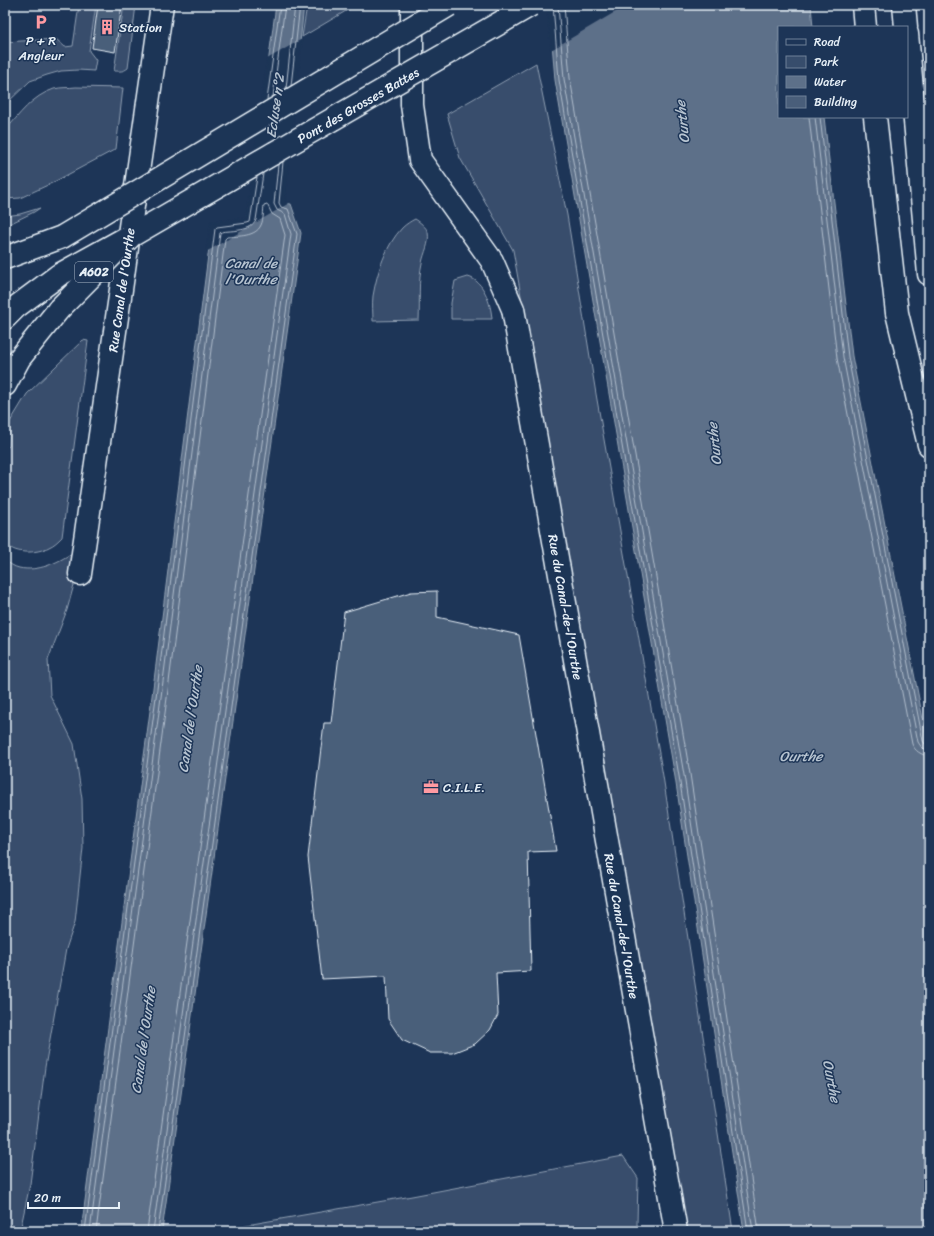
<svg xmlns="http://www.w3.org/2000/svg" width="934" height="1236" font-family="Sriracha,sans-serif">
<rect width="100%" height="100%" fill="#1d3557"/>
<filter id="ink" filterUnits="userSpaceOnUse"><feTurbulence type="fractalNoise" baseFrequency=".025" numOctaves="2"/><feDisplacementMap in="SourceGraphic" scale="8" xChannelSelector="R" yChannelSelector="G"/><feConvolveMatrix kernelMatrix="1 2 1 2 8 2 1 2 1" color-interpolation-filters="sRGB"/></filter>
<g filter="url(#ink)">
<g fill="#374d6c" stroke="#909fb2">
<polygon points="79,5 96,5 89,51 96,60 94,71 78,70 61,71 47,75 30,81 5,105 5,42 56,39 65,47 73,46"/>
<path d="M124,5H136L128,68C123,72 120,71 114,71Z"/>
<polygon points="307,5 356,5 302,37"/>
<polygon points="536,63 567,215 596,394 663,776 733,1231 685,1231 513,250 460,158 447,114"/>
<path d="M76,87L123,88L116,149L52,183L20,198L5,199V131C19,115 32,96 54,89C61,87 69,88 76,87Z"/>
<polygon points="40,208 34,212 5,226 5,216 20,214"/>
<path d="M415,219C420,222 426,227 428,232C430,244 424,252 422,263C418,280 420,302 419,320L373,321C373,313 372,304 373,296C377,272 386,245 402,228C406,224 411,221 415,219Z"/>
<path d="M468,277C484,281 491,304 492,319H451V303L455,281Z"/>
<path d="M83,340L88,341L62,537C58,541 54,545 49,547C37,554 12,555 5,542V450L9,446L10,422L27,394Z"/>
<polygon points="923,517 929,530 929,583"/>
<path d="M72,553L75,581L67,610L48,660L50,695L74,744L82,799L83,848L75,922L66,949L45,1067L30,1184L20,1231H5V561C9,563 14,567 19,568C38,572 57,563 72,553Z"/>
<polygon points="623,1156 638,1178 637,1224 638,1231 218,1231 218,1230 412,1196"/>
</g>
<g fill="#5d7089" stroke="#95a4b5">
<polygon points="276,5 304,5 283,203 291,204 301,233 162,1231 81,1231 152,696 212,224 247,219"/>
<polygon points="549,5 811,5 813,27 779,27 779,117 824,117 852,356 929,750 929,1231 744,1231 675,777 555,80"/>
</g>
<g fill="#1d3557">
<polygon points="547,5 627,5 551,50"/>
<polygon points="302,39 285,202 291,202 206,252 211,222 246,218 267,59"/>
</g>
<g fill="none" stroke-linecap="round" stroke-linejoin="round">
<g stroke="#b0bdcc" stroke-width="1">
<polyline points="553,5 559,80 679,776 748,1231"/>
<polyline points="558,5 564,79 684,775 753,1231"/>
<polyline points="564,5 570,78 690,774 759,1231"/>
<polyline points="291,86 300,5"/>
<polyline points="286,89 295,5"/>
<polyline points="273,97 285,5"/>
<polyline points="267,100 280,5"/>
<path d="M809,117L837,358L912,744C915,751 921,755 929,756"/>
<polyline points="815,117 843,357 918,742 922,748 929,750"/>
<polyline points="820,117 848,357 923,741 925,744 929,745"/>
<polyline points="85,1231 156,697 215,229 217,227 247,223 250,222 257,177"/>
<path d="M90,1231L161,697L220,233L221,232C232,230 252,232 256,220L263,174"/>
<path d="M96,1231L167,698L225,239L227,237C238,236 256,237 261,225C264,219 263,211 264,205L267,204L272,214L280,219L285,235L147,1231"/>
<polyline points="153,1231 291,234 285,214 277,210 274,204 278,165"/>
<polyline points="158,1231 297,234 288,209 281,207 279,203 283,162"/>
</g>
</g>
<g fill="#495e7a" stroke="#e8f1f8">
<polygon points="98,5 122,5 115,52 92,48"/>
<polygon points="437,591 437,617 519,635 556,851 528,852 531,971 496,973 498,1015 490,1030 475,1044 452,1053 430,1053 402,1040 388,1019 386,976 322,979 308,857 324,723 331,723 344,612 411,592"/>
</g>
<g fill="none" stroke-linecap="round" stroke-linejoin="round">
<g stroke="#e8f1f8" stroke-width="25">
<g id="minor">
<polyline points="412,5 412,105 420,160 492,261 513,309 676,1231"/>
<polyline points="80,574 162,5"/>
</g>
</g>
<g stroke="#e8f1f8" stroke-width="25">
<g id="secondary">
<polyline points="863,5 865,27"/>
<polyline points="875,117 897,313 929,445"/>
<polyline points="131,236 274,153"/>
<polyline points="5,258 62,237"/>
<polyline points="5,318 16,307 59,275"/>
</g>
</g>
<g stroke="#e8f1f8" stroke-width="25">
<g id="primary">
<polyline points="904,5 906,27"/>
<polyline points="907,34 929,274"/>
</g>
</g>
<g stroke="#e8f1f8" stroke-width="25">
<polyline id="motorway" points="5,385 19,359 59,309"/>
</g>
<use href="#minor" stroke="#1d3557" stroke-width="22"/>
<use href="#secondary" stroke="#1d3557" stroke-width="22"/>
<use href="#primary" stroke="#1d3557" stroke-width="22"/>
<use href="#motorway" stroke="#1d3557" stroke-width="22"/>
<g stroke="#e8f1f8" stroke-width="25" stroke-linecap="butt">
<g id="secondary-bridge">
<polyline points="274,153 531,5"/>
<polyline points="62,237 449,5"/>
<polyline points="59,275 124,239"/>
</g>
</g>
<g stroke="#e8f1f8" stroke-width="25" stroke-linecap="butt">
<polyline id="motorway-bridge" points="59,309 131,236"/>
</g>
<use href="#secondary-bridge" stroke="#1d3557" stroke-width="22"/>
<use href="#motorway-bridge" stroke="#1d3557" stroke-width="22"/>
</g>
</g>
<defs>
<g id="parking-bare" transform="scale(1.2)"><path d="M-3.5-5.5H1a3.5 3.5 0 0 1 0 7H-1V5.5H-3.5ZM-1-3.4V-.6H.8a1.4 1.4 0 0 0 0-2.8Z" fill="#ff9aa2" stroke="#1d3557" stroke-width="2.5" paint-order="stroke"/></g>
<g id="building-bare" transform="scale(1.2)"><path d="M-4-6H4V6H1V3H-1V6H-4ZM-2.5-4.3h1.7v1.8h-1.7ZM.8-4.3h1.7v1.8H.8ZM-2.5-1h1.7V.8h-1.7ZM.8-1h1.7V.8H.8Z" fill="#ff9aa2" stroke="#1d3557" stroke-width="2.5" paint-order="stroke"/></g>
<g id="office-bare" transform="scale(1.2)"><path d="M-6-3h4V-5.5h4V-3h4V5H-6ZM-1-4.5V-3h2v-1.5ZM-6 0V1H6V0Z" fill="#ff9aa2" stroke="#1d3557" stroke-width="2.5" paint-order="stroke"/></g>
</defs>
<g fill-rule="evenodd">
<use href="#parking-bare" x="41" y="22"/>
<use href="#building-bare" x="107" y="27"/>
<use href="#office-bare" x="431" y="787"/>
</g>
<g text-anchor="middle" stroke-width="3" stroke-linejoin="round" paint-order="stroke">
<rect fill="#1d3557" stroke="#abb9c8" stroke-width="1" x="75" y="262" width="38" height="20" rx="3"/>
<g font-size="12" font-weight="bold" fill="#e8f1f8">
<text x="94" y="276">A602</text>
</g>
<g font-size="13" fill="#e8f1f8" stroke="#1d3557" text-anchor="start">
<text x="119" y="32">Station</text>
<text x="41" y="45" text-anchor="middle">P + R<tspan x="41" dy="15">Angleur</tspan></text>
<text x="443" y="792">C.I.L.E.</text>
</g>
<g font-size="13" fill="#e8f1f8" stroke="#1d3557">
<text transform="translate(358 105) rotate(-30)" y="5">Pont des Grosses Battes</text>
<text transform="translate(121 290) rotate(-82)" y="5">Rue Canal de l'Ourthe</text>
<text transform="translate(566 607) rotate(80)" y="5">Rue du Canal-de-l'Ourthe</text>
<text transform="translate(622 926) rotate(80)" y="5">Rue du Canal-de-l'Ourthe</text>
</g>
<g font-size="14" font-style="italic" fill="#b7c4d1" stroke="#1d3557">
<text transform="translate(275 106) rotate(-82)" y="5">Ecluse n°2</text>
<text transform="translate(682 122) rotate(-96)" y="5">Ourthe</text>
<text x="251" y="268">Canal de<tspan x="251" dy="16">l'Ourthe</tspan></text>
<text transform="translate(714 444) rotate(-96)" y="5">Ourthe</text>
<text transform="translate(190 719) rotate(-82)" y="5">Canal de l'Ourthe</text>
<text x="801" y="761">Ourthe</text>
<text transform="translate(143 1040) rotate(-82)" y="5">Canal de l'Ourthe</text>
<text transform="translate(832 1081) rotate(79)" y="5">Ourthe</text>
</g>
</g>
<rect width="934" height="1236" fill="none" stroke="#1d3557" stroke-width="20"/>
<rect x="10" y="10" width="914" height="1216" fill="none" stroke="#e8f1f8" stroke-width="1.5" filter="url(#ink)"/>
<rect x="778" y="26" width="130" height="92" fill="#1d3557" stroke="#6e8097"/>
<rect x="786" y="39" width="20" height="6" fill="#1d3557" stroke="#6e8097"/>
<text x="814" y="46" font-size="12" fill="#e8f1f8">Road</text>
<rect x="786" y="56" width="20" height="12" fill="#374d6c" stroke="#6e8097"/>
<text x="814" y="66" font-size="12" fill="#e8f1f8">Park</text>
<rect x="786" y="76" width="20" height="12" fill="#5d7089" stroke="#6e8097"/>
<text x="814" y="86" font-size="12" fill="#e8f1f8">Water</text>
<rect x="786" y="96" width="20" height="12" fill="#495e7a" stroke="#6e8097"/>
<text x="814" y="106" font-size="12" fill="#e8f1f8">Building</text>
<path d="M28 1202v6h91v-6" fill="none" stroke="#e8f1f8" stroke-width="2"/>
<text x="34" y="1202" font-size="12" fill="#e8f1f8" stroke="#1d3557" stroke-width="3" paint-order="stroke">20 m</text>
</svg>
